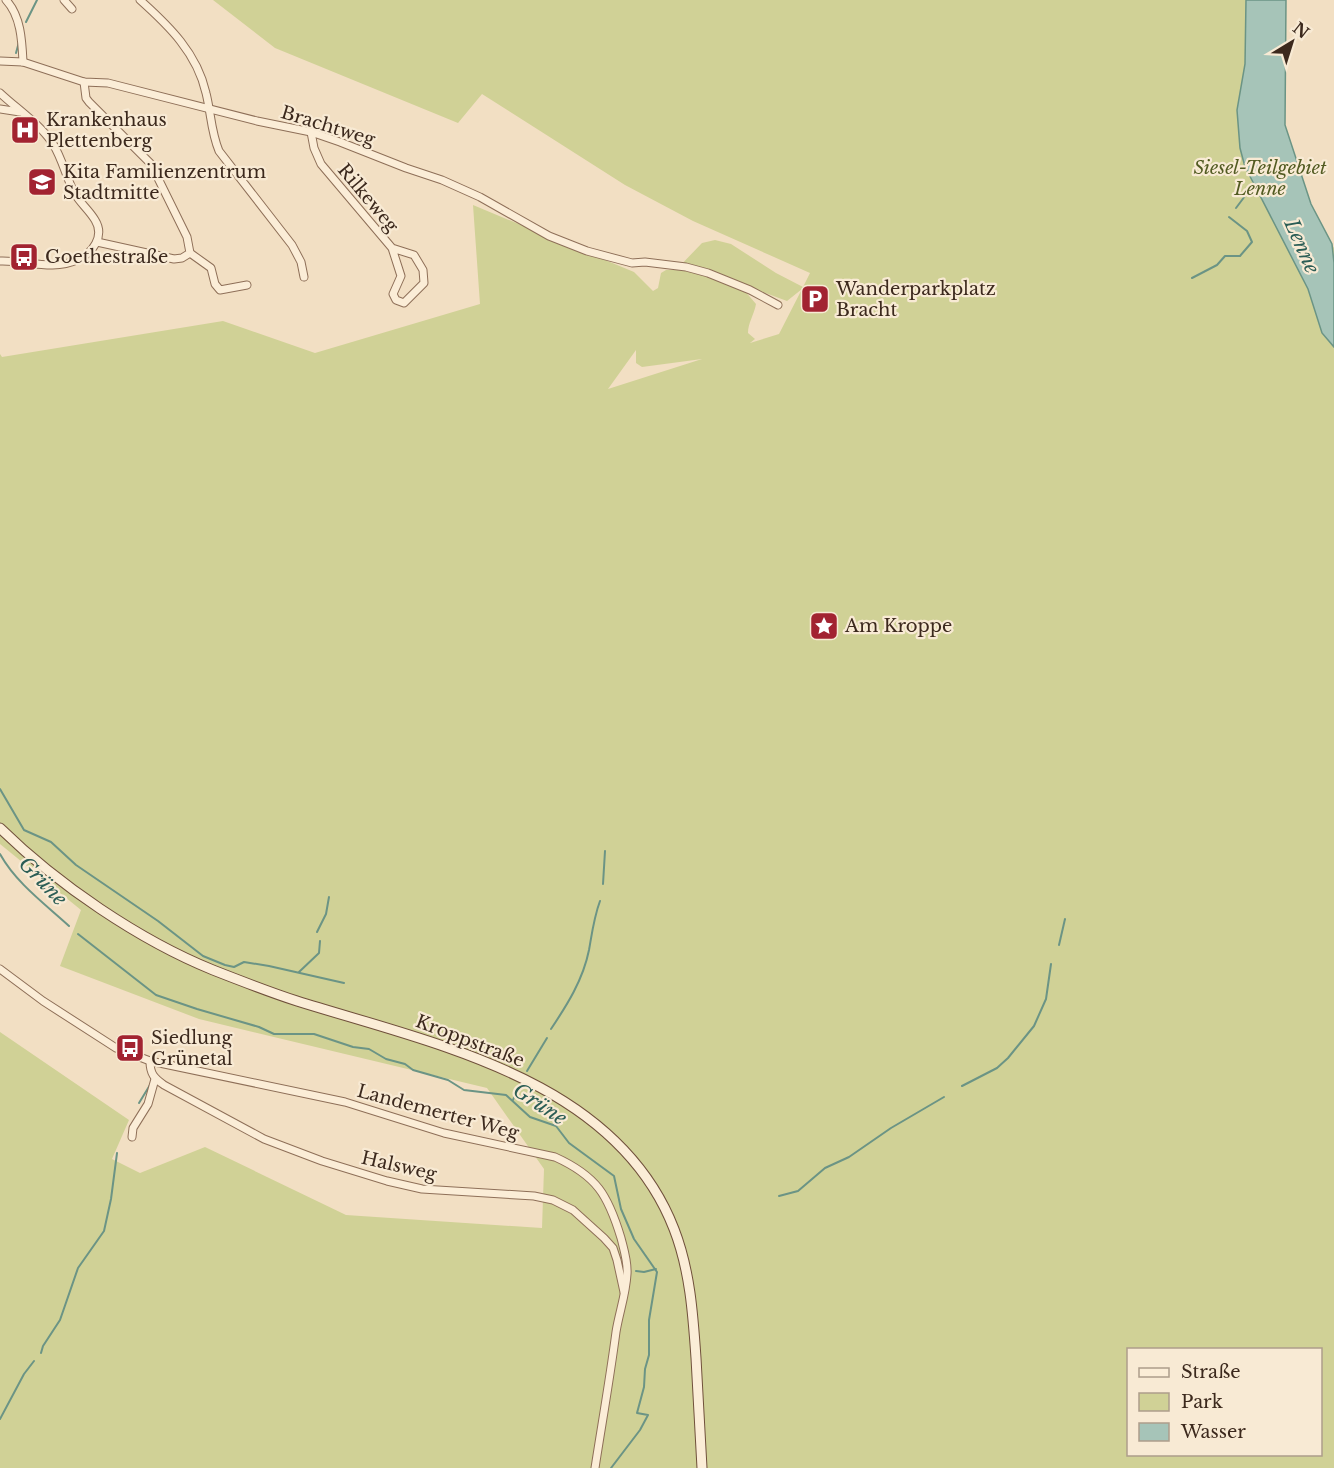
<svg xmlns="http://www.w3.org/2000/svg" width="1334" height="1468" font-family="'Libre Baskerville',serif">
<rect width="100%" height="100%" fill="#f2dfc3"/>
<path fill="#d0d196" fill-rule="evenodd" d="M213,0H1284L1283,123L1312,207L1334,248V1468H0V1032L129,1120L112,1159L140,1173L205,1147L346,1215L542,1228L544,1169L487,1088L199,1019L60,966L81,910L0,844V354L2,357L223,321L315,353L480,304L473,205L634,272L653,291L658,288L661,273L666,270H676L702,243L715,240L731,244L776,273L803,287L810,273L693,221L625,185L482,94L458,123L275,48ZM738,283L787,301L802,289L779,334L750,343L755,339L748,333C748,323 754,315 756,304ZM636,350V363L642,367L702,359L608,389ZM1128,1350H1320V1454H1128Z"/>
<polygon fill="#a6c4b8" stroke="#6b9485" stroke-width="1.5" points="1246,0 1286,0 1285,125 1311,204 1332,244 1334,263 1334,347 1322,333 1308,289 1254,184 1245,167 1240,148 1237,110 1245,64"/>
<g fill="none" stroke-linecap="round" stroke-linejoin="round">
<g stroke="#6b9485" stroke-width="2">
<polyline points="26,22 37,0"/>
<polyline points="16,53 19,42"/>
<polyline points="1236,208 1254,184"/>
<polyline points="1192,278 1217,265 1225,256 1240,256 1252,242 1247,231 1229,217"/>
<polyline points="0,789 24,830 51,842 76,865 158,921 203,956 225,965 234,967 244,962 269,966 344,983"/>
<path d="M0,854C16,883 45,904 69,926"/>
<polyline points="603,884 605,851"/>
<polyline points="317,932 326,914 329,897"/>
<polyline points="78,934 156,995 197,1009 259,1027 274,1034 314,1034 353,1047 369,1049 386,1059 405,1064 413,1070 448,1080 464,1090 506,1095 530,1117 556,1126 569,1143 614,1176 621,1209 634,1239 657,1272 649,1320 649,1355 645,1369 644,1387 637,1413 648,1415 640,1430 611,1468"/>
<polyline points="1059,945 1065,919"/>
<polyline points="299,972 319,953 320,941"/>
<path d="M551,1029C567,1005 583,980 589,950C592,933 594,917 600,901"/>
<polyline points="527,1071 547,1038"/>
<polyline points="962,1086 997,1068 1008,1058 1034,1026 1046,999 1051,964"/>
<polyline points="513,1100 517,1090"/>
<polyline points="139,1103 150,1085"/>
<polyline points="779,1196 798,1191 825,1168 849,1157 891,1128 944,1097"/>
<polyline points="636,1271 644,1272 656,1269"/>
<polyline points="41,1353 43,1346 60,1320 78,1268 104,1231 111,1199 117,1153"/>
<polyline points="0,1419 24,1374 34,1361"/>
</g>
<g stroke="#8e6f58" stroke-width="9">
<g id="street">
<path d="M6,0C21,16 22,41 23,62"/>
<polyline points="64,0 72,9"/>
<path d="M140,0C169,26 197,53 206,93C211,113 211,132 219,151L292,245L301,262L304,277"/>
<polyline points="0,61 23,62 84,82 108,83 257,121 311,132 340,142 406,168 442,180 480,197 549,236 587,251 632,263 645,262 686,267 708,273 750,290 778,305"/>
<polyline points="84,82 86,98 89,102 151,164 187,237 190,253 182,258 174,259 97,242"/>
<path d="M0,93C17,109 40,124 53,144C63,160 66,178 75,194C81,204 89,210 95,220C105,236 93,253 77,260C53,271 25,260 0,261"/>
<polyline points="0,109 20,112"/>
<polyline points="311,132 314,148 321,164 392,248 401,276 393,294 396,300 404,303 424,283 423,270 414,255 392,248"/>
<polyline points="190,253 211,268 215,284 220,290 247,285"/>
<path d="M0,969L43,1001L116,1048L150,1061L345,1102L444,1133L555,1157C597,1176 608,1195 621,1238C624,1250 628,1262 627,1274C626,1294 619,1313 616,1332C610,1378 602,1423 595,1468"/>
<path d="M150,1061C150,1074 154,1078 164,1085L264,1139L322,1161L387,1181L422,1189L534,1196L553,1200L573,1210L604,1238L613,1248L617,1260L624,1292"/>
<polyline points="132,1137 133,1128 148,1104 155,1079"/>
</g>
</g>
<g stroke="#70503b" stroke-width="11">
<path id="secondary" d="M0,828C57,884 139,940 213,970C241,981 269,992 297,1001C434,1044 616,1079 674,1229C690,1270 693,1314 696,1358C698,1395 700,1431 702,1468"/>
</g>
<use href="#street" stroke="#fbedd7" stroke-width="7"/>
<use href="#secondary" stroke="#fbedd7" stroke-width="9"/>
</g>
<defs>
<g id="hospital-square" transform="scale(1.5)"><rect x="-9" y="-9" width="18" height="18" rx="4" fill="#a22331" stroke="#f8ead4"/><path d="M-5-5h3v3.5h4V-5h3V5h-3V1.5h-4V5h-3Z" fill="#fff"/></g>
<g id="school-square" transform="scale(1.5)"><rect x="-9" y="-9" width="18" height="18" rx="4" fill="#a22331" stroke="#f8ead4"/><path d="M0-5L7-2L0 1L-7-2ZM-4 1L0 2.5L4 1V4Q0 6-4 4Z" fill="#fff"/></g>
<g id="bus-square" transform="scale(1.5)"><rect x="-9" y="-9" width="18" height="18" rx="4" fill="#a22331" stroke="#f8ead4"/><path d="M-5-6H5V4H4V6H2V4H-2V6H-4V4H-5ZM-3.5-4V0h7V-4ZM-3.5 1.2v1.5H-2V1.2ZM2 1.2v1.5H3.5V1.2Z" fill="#fff"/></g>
<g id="parking-square" transform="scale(1.5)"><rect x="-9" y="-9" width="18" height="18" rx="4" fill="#a22331" stroke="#f8ead4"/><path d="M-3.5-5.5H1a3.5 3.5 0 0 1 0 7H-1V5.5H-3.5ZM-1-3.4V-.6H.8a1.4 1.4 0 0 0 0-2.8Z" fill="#fff"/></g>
<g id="sight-square" transform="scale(1.5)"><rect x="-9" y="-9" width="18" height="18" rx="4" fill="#a22331" stroke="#f8ead4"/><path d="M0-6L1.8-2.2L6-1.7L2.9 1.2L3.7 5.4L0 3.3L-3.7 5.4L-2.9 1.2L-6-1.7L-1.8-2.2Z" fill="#fff"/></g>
</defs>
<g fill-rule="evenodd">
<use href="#hospital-square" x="25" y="130"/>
<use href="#school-square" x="42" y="182"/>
<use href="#bus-square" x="24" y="257"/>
<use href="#parking-square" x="815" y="299"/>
<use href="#sight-square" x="824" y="626"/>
<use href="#bus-square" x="130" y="1048"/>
</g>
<g text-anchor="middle" stroke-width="4.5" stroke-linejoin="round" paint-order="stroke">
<g font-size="18" fill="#3c291d" stroke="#f8ead4" text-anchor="start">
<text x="46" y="126">Krankenhaus<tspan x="46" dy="21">Plettenberg</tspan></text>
<text x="63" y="178">Kita Familienzentrum<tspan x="63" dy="21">Stadtmitte</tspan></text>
<text x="45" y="263">Goethestraße</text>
<text x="836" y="295">Wanderparkplatz<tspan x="836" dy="21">Bracht</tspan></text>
<text x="845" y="632">Am Kroppe</text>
<text x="151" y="1044">Siedlung<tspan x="151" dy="21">Grünetal</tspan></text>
</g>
<g font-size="18" fill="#3c291d" stroke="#f8ead4">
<text transform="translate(328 126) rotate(17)" y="6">Brachtweg</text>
<text transform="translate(368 198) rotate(50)" y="6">Rilkeweg</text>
<text transform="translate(470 1041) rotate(21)" y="6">Kroppstraße</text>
<text transform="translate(438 1112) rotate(15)" y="6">Landemerter Weg</text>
<text transform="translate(399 1166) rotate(13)" y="6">Halsweg</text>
</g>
<g font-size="18" font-style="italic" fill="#525b22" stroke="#f8ead4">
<text x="1260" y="174">Siesel-Teilgebiet<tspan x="1260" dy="21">Lenne</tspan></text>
</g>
<g font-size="20" font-style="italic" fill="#2b5d55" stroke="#f8ead4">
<text transform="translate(1302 246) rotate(66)" y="7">Lenne</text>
<text transform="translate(43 881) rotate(46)" y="7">Grüne</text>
<text transform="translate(540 1104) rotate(33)" y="7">Grüne</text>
</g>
</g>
<rect x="1127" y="1348" width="195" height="108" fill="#f8ead4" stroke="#ad9d8b" stroke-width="1.5"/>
<rect x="1139" y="1368" width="30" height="9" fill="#fbedd7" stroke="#ad9d8b" stroke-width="1.5"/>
<text x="1181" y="1378" font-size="18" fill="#3c291d">Straße</text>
<rect x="1139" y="1393" width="30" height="18" fill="#d0d196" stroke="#ad9d8b" stroke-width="1.5"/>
<text x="1181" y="1408" font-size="18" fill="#3c291d">Park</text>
<rect x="1139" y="1423" width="30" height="18" fill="#a6c4b8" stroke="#ad9d8b" stroke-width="1.5"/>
<text x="1181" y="1438" font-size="18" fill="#3c291d">Wasser</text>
<g transform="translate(1292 42) rotate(38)" stroke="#f8ead4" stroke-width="4.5" paint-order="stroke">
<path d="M0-4.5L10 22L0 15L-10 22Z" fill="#3c291d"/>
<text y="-9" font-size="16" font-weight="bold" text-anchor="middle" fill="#3c291d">N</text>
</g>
</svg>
